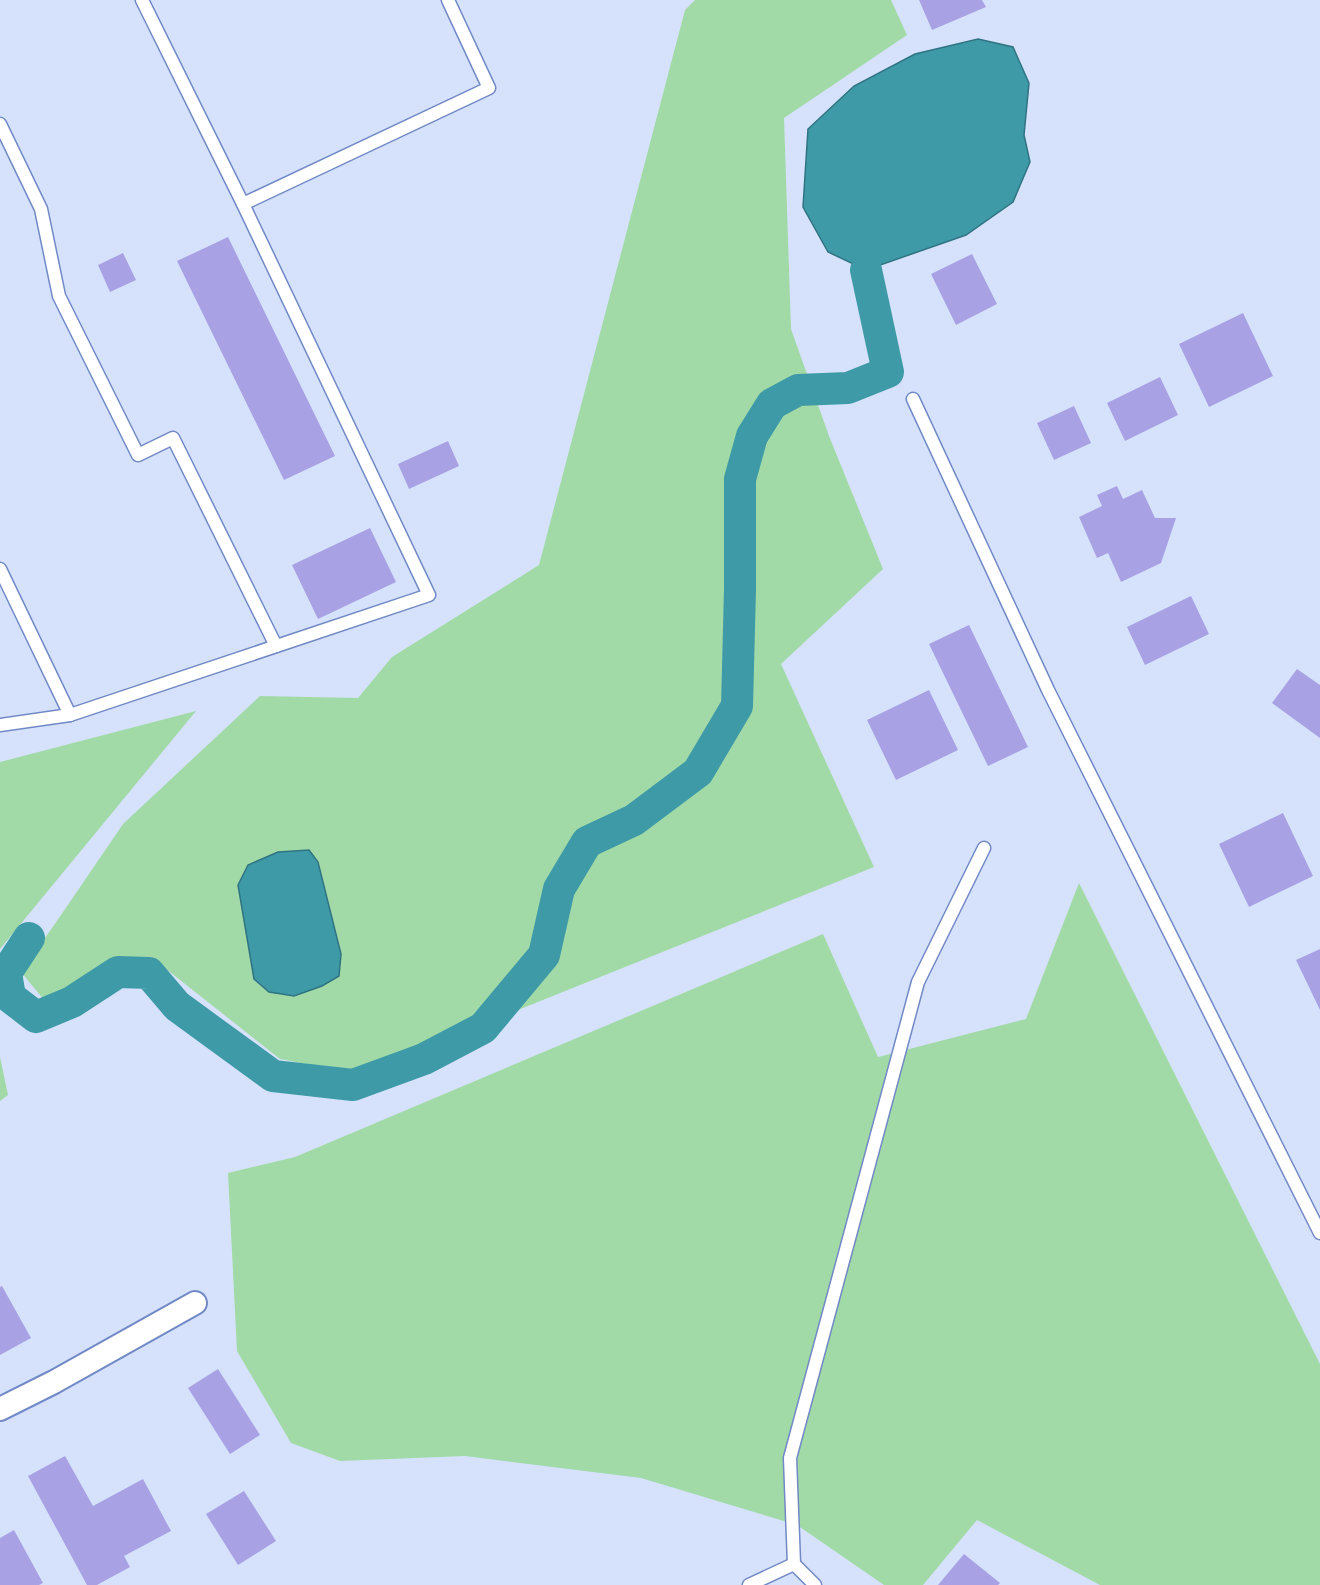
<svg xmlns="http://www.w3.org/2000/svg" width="1320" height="1585" font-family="Overpass,sans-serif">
<rect width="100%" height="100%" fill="#d6e2fc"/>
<g fill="#a1daa7">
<polygon points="695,0 891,0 907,35 784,118 791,329 829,436 883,569 781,664 874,867 359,1074 280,1059 151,957 45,1001 21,972 59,918 123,824 260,696 358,698 392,657 539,565 685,10"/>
<polygon points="196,711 0,949 0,762"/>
<polygon points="1079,883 1320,1364 1320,1585 1100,1585 977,1520 923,1585 884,1585 797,1525 641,1478 465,1456 340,1461 291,1443 237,1351 228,1173 295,1157 823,934 878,1057 1026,1019"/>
<polygon points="0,1057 8,1095 0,1101"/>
</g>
<g fill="#3e9aa6" stroke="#307483" stroke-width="1.5">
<polygon points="978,39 1013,47 1029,83 1024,135 1030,162 1013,202 966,235 866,270 828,252 803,207 808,129 854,86 915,54"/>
<polygon points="309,850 318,862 341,954 339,976 322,986 294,996 269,992 254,979 238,885 248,865 278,852"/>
</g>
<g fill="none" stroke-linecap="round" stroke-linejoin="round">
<polyline stroke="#3e9aa6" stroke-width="32" points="29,938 6,973 10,997 36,1017 72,1002 118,972 149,973 177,1006 273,1076 353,1085 424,1059 483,1028 544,955 559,889 587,842 634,820 698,772 737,706 740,589 740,479 752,436 772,404 798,390 848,388 888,372 866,270"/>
</g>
<g fill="#a8a2e5">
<polygon points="919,0 982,0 986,7 932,30"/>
<polygon points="228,237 335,456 284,480 177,261"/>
<polygon points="123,253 136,280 110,292 98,265"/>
<polygon points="972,254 997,304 956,325 931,274"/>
<polygon points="1243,313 1273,376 1209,407 1179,344"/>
<polygon points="1160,377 1178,415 1125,441 1107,403"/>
<polygon points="1074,406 1091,443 1054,460 1037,423"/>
<polygon points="448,441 459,466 409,489 398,464"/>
<polygon points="1117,486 1123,499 1142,490 1155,518 1176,518 1161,563 1121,582 1108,553 1097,558 1079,517 1102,506 1097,495"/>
<polygon points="370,528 396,582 318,619 292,565"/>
<polygon points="1191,596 1209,634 1145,665 1127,627"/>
<polygon points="969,625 1028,747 988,766 929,644"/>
<polygon points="1297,669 1320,685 1320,738 1272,703"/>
<polygon points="929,690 958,750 896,780 867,720"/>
<polygon points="1283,813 1313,876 1249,907 1219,844"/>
<polygon points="1320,949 1320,1010 1296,960"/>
<polygon points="2,1286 31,1338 0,1355 0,1287"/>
<polygon points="218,1369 260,1435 230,1454 188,1388"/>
<polygon points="65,1456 93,1506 143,1479 171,1531 124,1556 130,1567 97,1585 87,1585 28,1476"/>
<polygon points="244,1491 276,1541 238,1565 206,1514"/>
<polygon points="14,1530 43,1583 39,1585 0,1585 0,1538"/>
<polygon points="964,1554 1000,1583 998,1585 938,1585"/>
</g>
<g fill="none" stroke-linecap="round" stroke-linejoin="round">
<g stroke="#7189c5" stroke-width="15">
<g id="lane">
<polyline points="0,124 41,209 59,296 138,455 173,438 276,646"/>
<polyline points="243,204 489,88 448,0"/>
<polyline points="913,399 1048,690 1320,1233"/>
<polyline points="0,569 70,715"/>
<polyline points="0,725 70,715 429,595 243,204 142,0"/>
<polyline points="794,1564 790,1458 918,982 984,848"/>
<polyline points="749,1585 794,1564 815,1585"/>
</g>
</g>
<g stroke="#7189c5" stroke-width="26">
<polyline id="street" points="0,1409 54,1382 195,1303"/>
</g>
<use href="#lane" stroke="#fff" stroke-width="12"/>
<use href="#street" stroke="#fff" stroke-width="22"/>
</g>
</svg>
